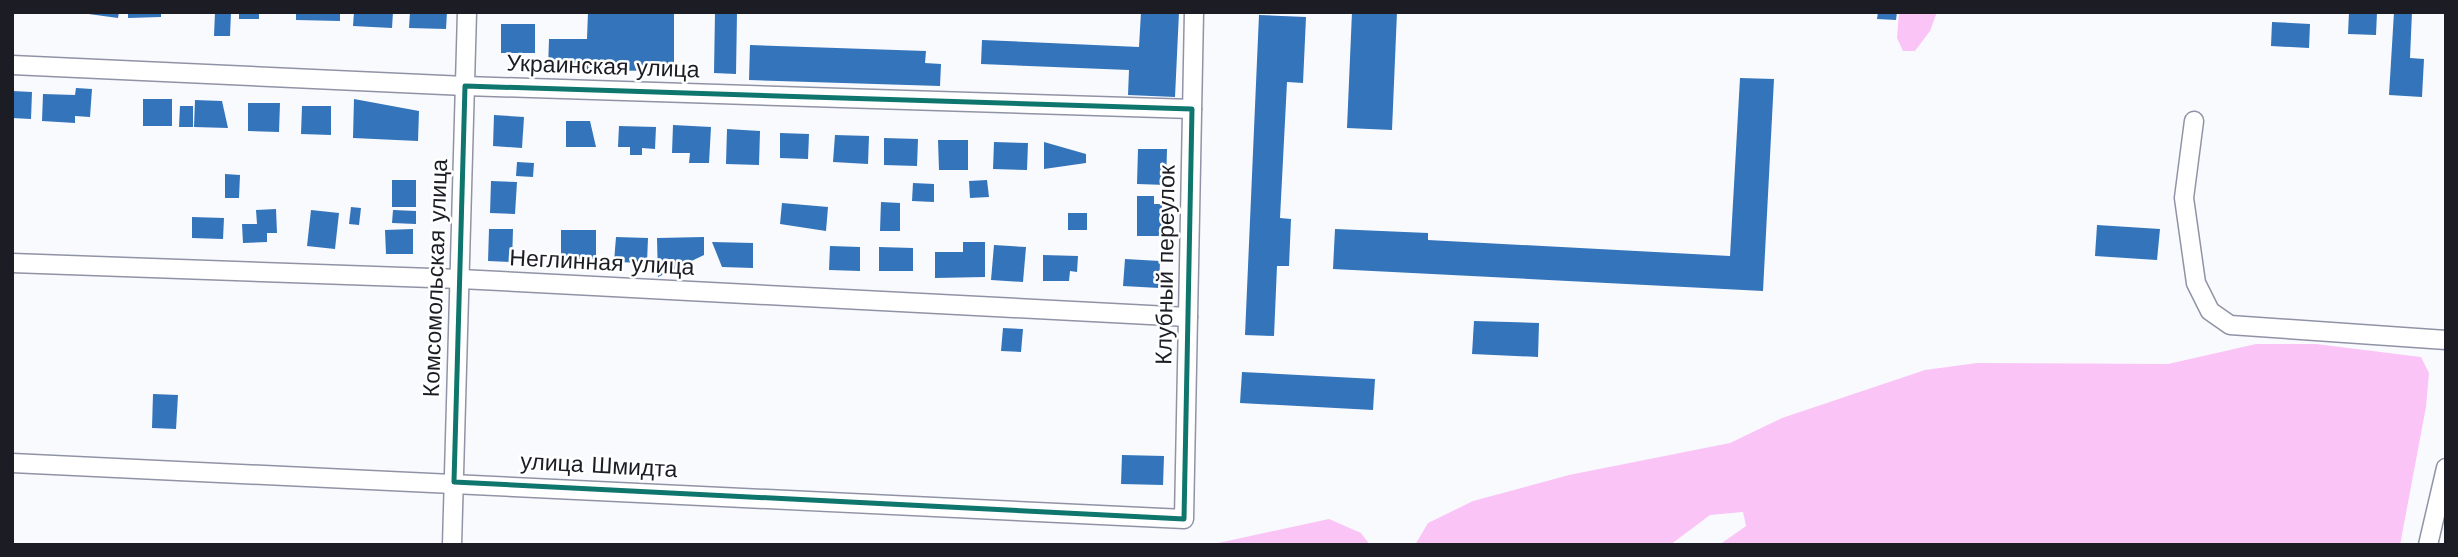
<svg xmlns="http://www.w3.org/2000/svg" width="2458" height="557" font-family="'Work Sans',sans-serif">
<rect width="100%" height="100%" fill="#f9fafe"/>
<g fill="#fac5f6">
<polygon points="1899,12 1937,12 1930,31 1915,51 1903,51 1897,38"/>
<polygon points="2256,344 2316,344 2421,357 2429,373 2426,407 2400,545 1719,545 1746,526 1743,512 1710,515 1670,545 1415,545 1428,523 1473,501 1569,475 1730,443 1782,418 1925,370 1977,363 2168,364"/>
<polygon points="1329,519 1361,533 1370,545 1209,545"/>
</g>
<g fill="#3374bb">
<polygon points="74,12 119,12 118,18"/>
<polygon points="128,12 161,12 161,17 128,18"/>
<polygon points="215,12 231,12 230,36 214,36"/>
<rect x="239" y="12" width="20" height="7"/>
<polygon points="296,12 340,12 340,21 296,20"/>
<polygon points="354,12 393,12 392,28 353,26"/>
<polygon points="410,12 447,12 446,29 409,28"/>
<polygon points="588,12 674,12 674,71 548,70 549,39 587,39"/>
<polygon points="715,12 737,12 736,74 714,73"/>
<polygon points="1141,12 1179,12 1175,97 1128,95 1129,70 981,64 982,40 1139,47"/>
<polygon points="1352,12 1397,12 1392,130 1347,128"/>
<polygon points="1878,12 1897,12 1896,20 1877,19"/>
<polygon points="2349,12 2377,12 2376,35 2348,34"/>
<polygon points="2394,12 2412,12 2410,58 2424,59 2422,97 2389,95"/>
<polygon points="1259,15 1306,17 1303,83 1287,82 1280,218 1291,219 1289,266 1277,266 1274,336 1245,335"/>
<polygon points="2272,22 2310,24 2309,48 2271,46"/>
<rect x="501" y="24" width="34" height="29"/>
<polygon points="750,45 926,51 925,63 941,64 940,86 749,80"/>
<polygon points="1740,78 1774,79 1763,291 1333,269 1335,229 1428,233 1428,240 1730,256"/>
<polygon points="76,88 92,89 90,117 75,116 75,123 42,121 43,94 75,95"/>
<polygon points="12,91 32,92 31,119 12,118"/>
<rect x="143" y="99" width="29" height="27"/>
<polygon points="354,99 419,111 418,141 353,138"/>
<polygon points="195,100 222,101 228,128 194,127"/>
<polygon points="248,103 280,103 279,132 248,131"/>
<polygon points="180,106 193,106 193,127 179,127"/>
<polygon points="302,106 331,106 331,135 301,134"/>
<polygon points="494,115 524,117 522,148 493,146"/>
<polygon points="566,121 590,121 596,147 566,147"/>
<polygon points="673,125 711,127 709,163 689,163 690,153 672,153"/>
<polygon points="619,126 656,127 655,149 642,148 642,155 630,155 630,147 618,147"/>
<polygon points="727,129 760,131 759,165 726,164"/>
<polygon points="780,133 809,134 808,159 780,158"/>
<polygon points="835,135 869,136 868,164 833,162"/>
<polygon points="884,138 918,139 917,166 884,165"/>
<polygon points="938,140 968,140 968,170 939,170"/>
<polygon points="994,142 1028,143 1027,170 993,169"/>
<polygon points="1044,142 1086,154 1086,163 1044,169"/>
<polygon points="1138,149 1167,149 1166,185 1137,184"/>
<polygon points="517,162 534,163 533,177 516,176"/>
<polygon points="225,174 240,175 239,198 225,198"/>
<rect x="392" y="180" width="24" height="27"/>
<polygon points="987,180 989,197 970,198 969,181"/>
<polygon points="491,181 517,182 515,214 490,213"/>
<polygon points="913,183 934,184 934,202 912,201"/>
<polygon points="1137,196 1154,196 1154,204 1162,204 1162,236 1137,236"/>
<polygon points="881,202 900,203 900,231 880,231"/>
<polygon points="782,203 828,207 826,231 780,224"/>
<polygon points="351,207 361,208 359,225 349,224"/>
<polygon points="276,209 277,233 267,233 267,242 243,243 242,224 257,224 256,210"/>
<polygon points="311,210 339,213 335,249 307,246"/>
<polygon points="393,210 416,211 416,224 392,223"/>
<rect x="1068" y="213" width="19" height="17"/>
<polygon points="192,217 224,218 223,239 192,238"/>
<polygon points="2097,225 2160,229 2157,260 2095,256"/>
<polygon points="413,229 413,254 386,254 385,230"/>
<polygon points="489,229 513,229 512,262 488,261"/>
<rect x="561" y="230" width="35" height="29"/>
<polygon points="616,237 648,238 647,263 614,262"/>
<polygon points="704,237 704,255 658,277 657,238"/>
<polygon points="712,242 753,243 753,268 722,267"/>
<polygon points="963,242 985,242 985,277 935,278 935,252 963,252"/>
<polygon points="994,245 1026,247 1023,282 991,280"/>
<polygon points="830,246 860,247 860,271 829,270"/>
<polygon points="879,247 913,248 913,271 879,271"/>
<polygon points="1043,255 1078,256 1077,272 1070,271 1069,281 1043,281"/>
<polygon points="1125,259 1160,261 1159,288 1123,286"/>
<polygon points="1474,321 1539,323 1538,357 1472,354"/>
<polygon points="1003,328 1023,329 1021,352 1001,351"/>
<polygon points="1242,372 1375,379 1373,410 1240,403"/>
<polygon points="153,394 178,395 176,429 152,428"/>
<polygon points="1122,455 1164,456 1163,485 1121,484"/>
</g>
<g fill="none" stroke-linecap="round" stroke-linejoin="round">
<g stroke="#9093a5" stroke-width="21">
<g id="minor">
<polyline points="12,65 465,86 1192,109"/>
<polyline points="2194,121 2184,198 2196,283 2210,311 2230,325 2446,340"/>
<polyline points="12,263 460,279 1188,317"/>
<polyline points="12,463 1184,519 1194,12"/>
<polyline points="452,545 467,12"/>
<polyline points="2428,545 2446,468"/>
</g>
</g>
<use href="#minor" stroke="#fff" stroke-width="18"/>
</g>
<path fill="none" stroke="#0f766e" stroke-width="5" stroke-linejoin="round" d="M465,86L1192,109L1184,519L454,482Z"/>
<g text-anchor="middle" stroke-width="5" stroke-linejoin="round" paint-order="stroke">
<g font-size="23" fill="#1c1d24" stroke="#fff">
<text transform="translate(603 66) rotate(2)" y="8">Украинская улица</text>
<text transform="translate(602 262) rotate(3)" y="8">Неглинная улица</text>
<text transform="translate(1165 265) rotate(-89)" y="8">Клубный переулок</text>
<text transform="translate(435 278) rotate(-88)" y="8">Комсомольская улица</text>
<text transform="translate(599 465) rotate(3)" y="8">улица Шмидта</text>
</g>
</g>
<rect width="2458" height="557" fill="none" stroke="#1c1d24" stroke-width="28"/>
</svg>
